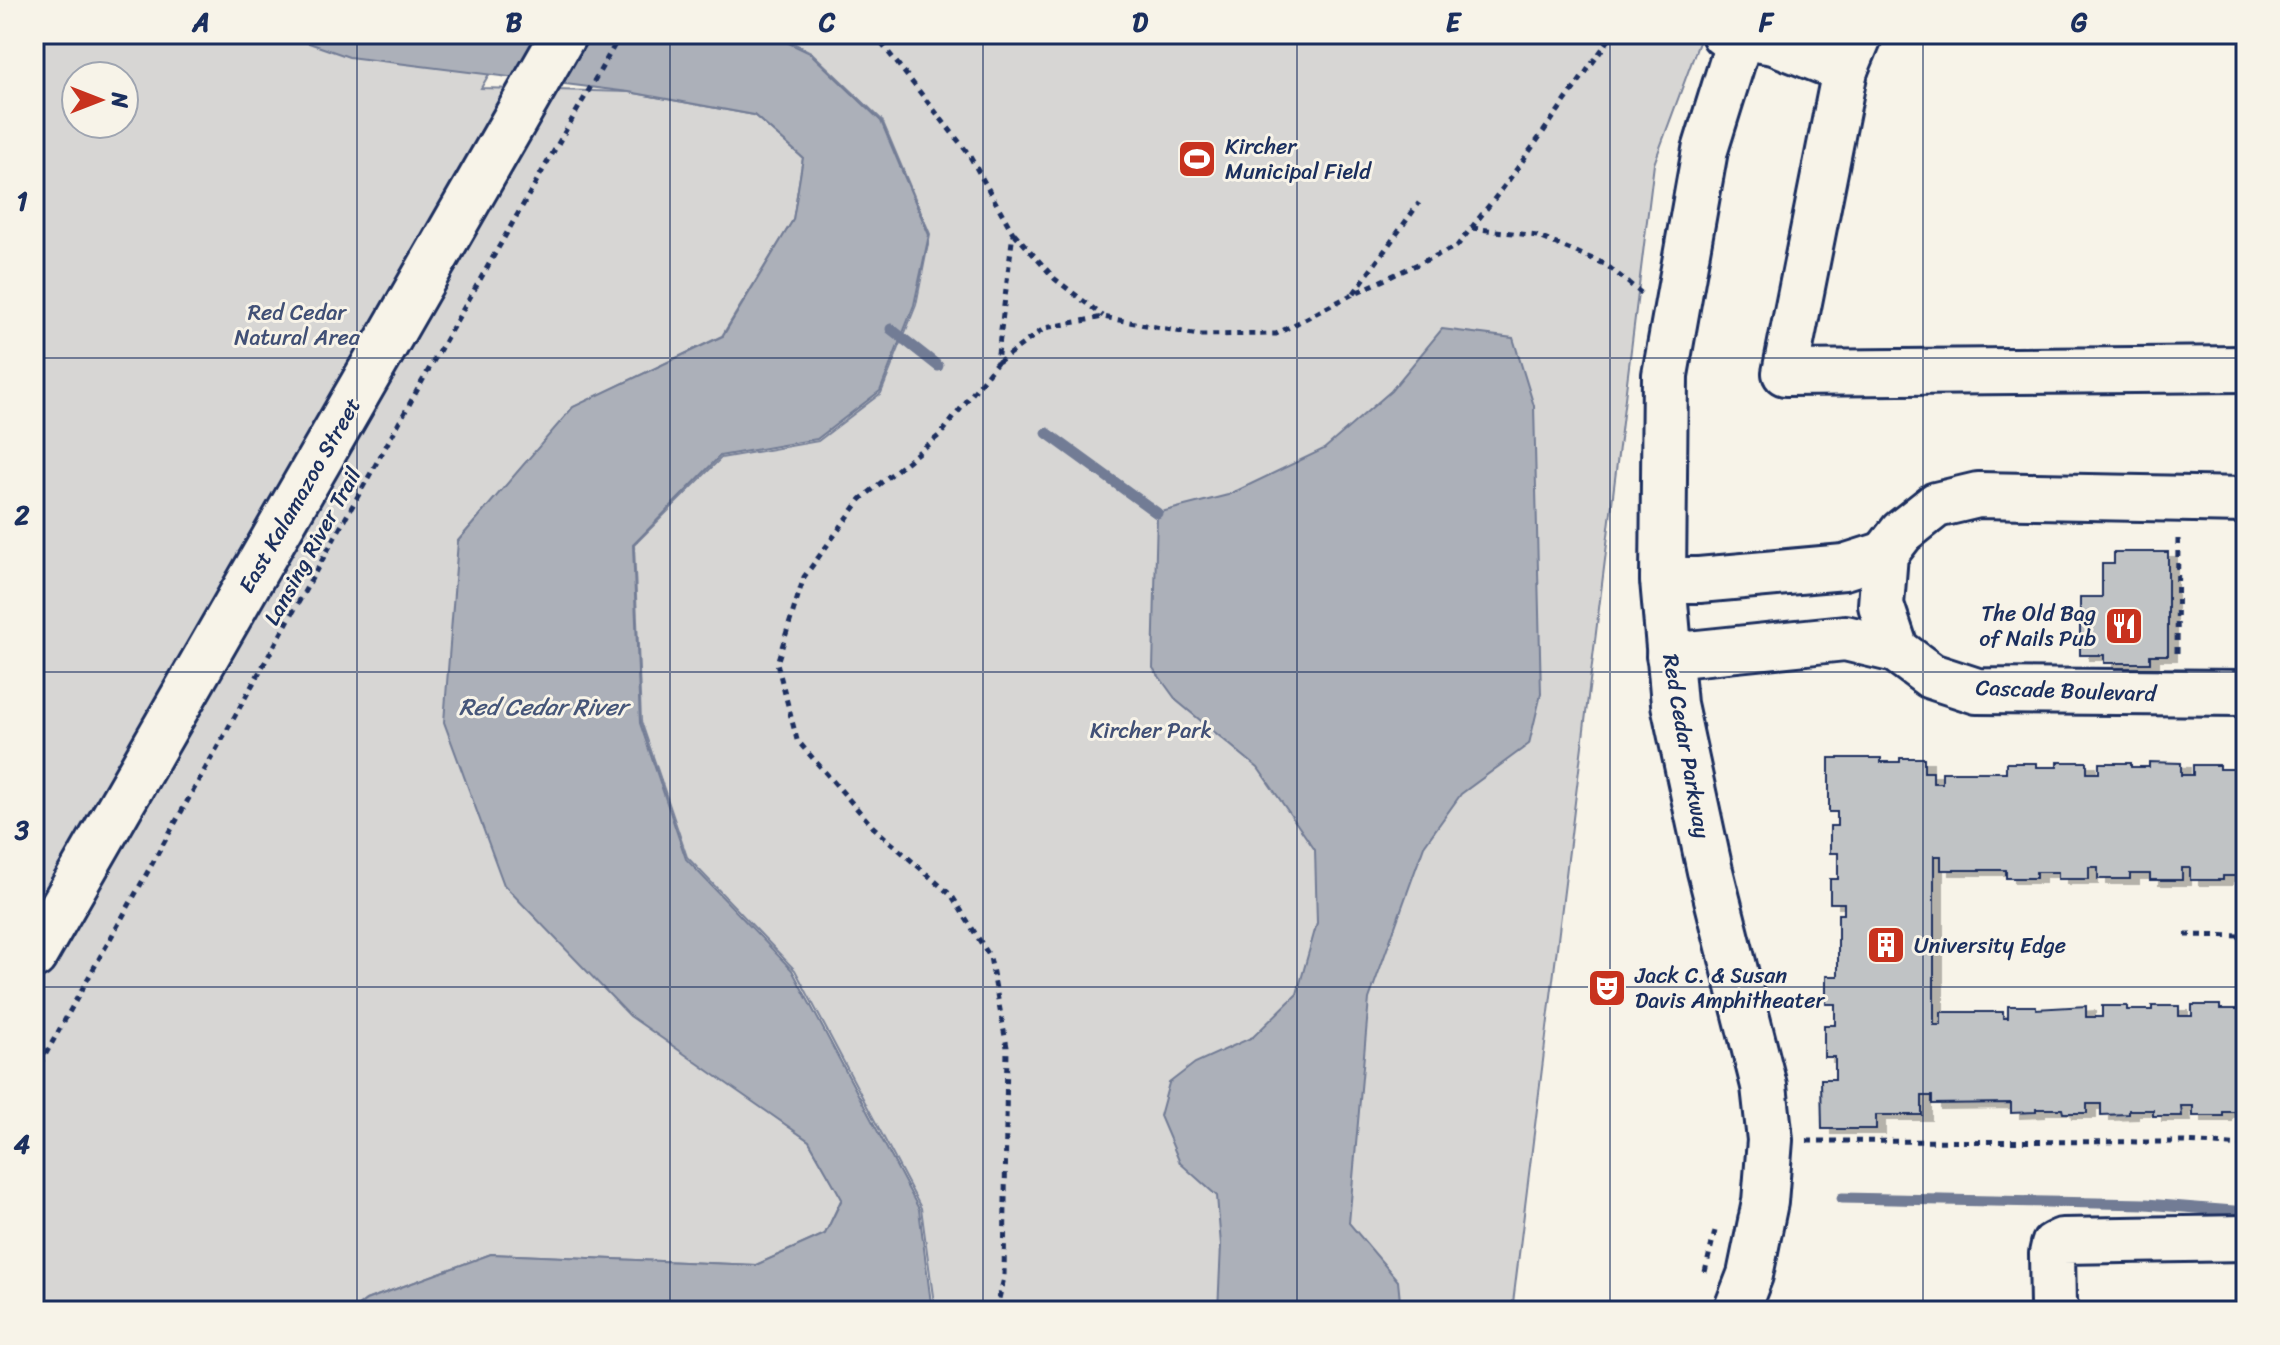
<svg xmlns="http://www.w3.org/2000/svg" width="2280" height="1345" font-family="Sriracha,sans-serif">
<defs>
<filter id="shadow"><feDropShadow dx="9" dy="5" stdDeviation="0" flood-color="#0004"/></filter>
</defs>
<rect width="100%" height="100%" fill="#f7f3e8"/>
<filter id="ink" filterUnits="userSpaceOnUse"><feTurbulence type="fractalNoise" baseFrequency=".0125" numOctaves="2"/><feDisplacementMap in="SourceGraphic" scale="16" xChannelSelector="R" yChannelSelector="G"/><feConvolveMatrix kernelMatrix="1 2 1 2 8 2 1 2 1" color-interpolation-filters="sRGB"/></filter>
<g filter="url(#ink)">
<g fill="#d7d6d4" stroke="#798299" stroke-width="2" fill-rule="evenodd">
<path d="M34,34H512L481,88L629,92L754,115L803,158L793,220L722,336L574,407L458,541L735,1088L809,1141L842,1198L825,1234L756,1265L491,1254L366,1300L352,1311H34ZM76,76H124V124H76Z"/>
<polygon points="776,34 1702,34 1654,164 1512,1311 935,1311 921,1208 795,970 687,857 641,721 634,545 721,458 818,441 881,393 916,305 930,234 882,120 811,52"/>
</g>
<g fill="#acb0b9" stroke="#727c95" stroke-width="2">
<polygon points="283,34 770,34 810,53 881,121 929,235 914,305 880,391 817,439 720,456 633,545 640,723 686,859 792,970 919,1209 932,1311 352,1311 366,1300 491,1254 756,1265 825,1234 842,1199 809,1141 630,1016 504,885 444,722 458,541 573,407 723,336 793,220 803,158 754,115 629,92 349,57"/>
<polygon points="1442,329 1513,338 1534,406 1541,694 1529,744 1461,794 1424,846 1369,999 1349,1223 1398,1281 1401,1311 1218,1311 1221,1245 1217,1196 1180,1163 1160,1116 1169,1083 1195,1063 1253,1037 1297,994 1317,923 1315,850 1258,768 1177,701 1153,668 1157,513 1228,495 1324,449 1391,391"/>
</g>
<g fill="none" stroke-linecap="round" stroke-linejoin="round">
<g stroke="#727c95" stroke-width="11">
<polyline points="891,329 938,366"/>
<polyline points="1047,433 1157,513"/>
<polyline points="1842,1198 2146,1204 2246,1212"/>
</g>
</g>
<g fill="#c0c3c5" stroke="#1b2f5e" stroke-width="2" filter="url(#shadow)">
<polygon points="2114,552 2168,552 2168,655 2150,655 2150,663 2104,663 2104,655 2080,655 2080,597 2102,597 2102,564 2114,564"/>
<polygon points="1829,758 1881,758 1881,762 1900,762 1900,758 1924,758 1924,772 1933,772 1933,783 1942,783 1942,772 2006,772 2006,763 2036,763 2036,767 2057,767 2057,762 2087,762 2087,773 2099,773 2099,763 2131,763 2131,767 2149,767 2149,762 2181,763 2181,775 2193,775 2193,765 2219,765 2219,769 2244,769 2246,765 2246,880 2242,880 2242,876 2223,876 2223,880 2190,880 2190,868 2182,868 2182,880 2150,880 2150,874 2130,874 2130,879 2098,879 2098,867 2089,867 2089,879 2058,879 2058,872 2036,872 2036,878 2006,878 2006,870 1941,870 1941,856 1934,856 1934,1025 1941,1025 1941,1012 2003,1012 2003,1018 2008,1018 2008,1006 2036,1006 2036,1009 2086,1006 2086,1017 2102,1017 2102,1006 2127,1006 2127,1010 2152,1010 2152,1006 2179,1006 2179,1016 2192,1016 2192,1005 2220,1005 2220,1009 2245,1009 2246,1006 2246,1116 2244,1116 2244,1112 2223,1112 2223,1116 2193,1116 2193,1106 2181,1106 2182,1116 2153,1116 2153,1110 2129,1110 2129,1114 2101,1115 2101,1104 2087,1104 2087,1113 2063,1113 2062,1109 2036,1109 2036,1112 2011,1113 2011,1103 1932,1104 1932,1096 1922,1096 1922,1115 1876,1115 1876,1129 1822,1129 1821,1079 1835,1079 1835,1057 1824,1057 1824,1025 1835,1025 1835,1004 1826,1004 1826,976 1838,976 1838,914 1844,914 1844,903 1830,903 1830,879 1838,879 1838,853 1830,853 1830,826 1837,826 1837,812 1829,812"/>
</g>
<g fill="none" stroke-linecap="round" stroke-linejoin="round">
<g stroke="#1b2f5e" stroke-width="50">
<g id="minor">
<polyline points="1724,34 1774,42 1845,70 1860,34"/>
<polyline points="1845,70 1785,373 2246,369"/>
<polyline points="2246,500 1978,495 1936,505 1902,532 1885,554 1881,605 1896,650 1931,676 1977,691 2246,693"/>
<polyline points="1663,580 1699,580 1844,567 1885,554"/>
<polyline points="1669,656 1845,638 1896,650"/>
<polyline points="34,956 564,34"/>
<polyline points="1736,1311 1750,1275 1765,1202 1770,1140 1764,1086 1710,871 1674,704 1663,580 1665,375 1705,150 1741,34"/>
<polyline points="2057,1311 2053,1304 2052,1254 2054,1245 2062,1241 2246,1238"/>
</g>
</g>
<g stroke="#1b2f5e" stroke-width="5" stroke-dasharray="6 6" stroke-linecap="butt">
<polyline points="874,34 968,153 1013,233 997,362 941,434 861,499 804,577 777,663 797,740 873,827 952,896 990,957 1007,1047 1004,1278 996,1311"/>
<polyline points="1472,228 1537,236 1605,264 1641,293"/>
<polyline points="1014,233 1055,279 1103,316"/>
<polyline points="1354,293 1419,203"/>
<polyline points="998,362 1045,328 1103,317 1198,335 1276,334 1353,294 1457,246 1506,184 1613,34"/>
<polyline points="2177,653 2178,539"/>
<polyline points="2185,935 2246,936"/>
<polyline points="34,1075 438,353 621,34"/>
<polyline points="1807,1141 2184,1142 2246,1146"/>
<polyline points="1705,1272 1715,1231"/>
</g>
<use href="#minor" stroke="#f7f3e8" stroke-width="44"/>
</g>
</g>
<path fill="none" stroke="#1b2f5e" stroke-width="2" stroke-opacity="0.55" d="M357,34V1311M670,34V1311M983,34V1311M1297,34V1311M1610,34V1311M1923,34V1311M34,358H2246M34,672H2246M34,987H2246"/>
<defs>
<g id="stadium-square" transform="scale(2)"><rect x="-9" y="-9" width="18" height="18" rx="4" fill="#c8321e" stroke="#f7f3e8"/><path d="M0-5a6.5 5 0 1 0 0 10a6.5 5 0 1 0 0-10ZM-3.5-1.8h7v3.6h-7Z" fill="#fff"/></g>
<g id="restaurant-square" transform="scale(2)"><rect x="-9" y="-9" width="18" height="18" rx="4" fill="#c8321e" stroke="#f7f3e8"/><path d="M-5-6h1v4h1v-4h1v4h1v-4h1v5L-1.5 .5V6h-2V.5L-5-1ZM5-6V6H3V1.5H1.5Q1.5-4 5-6Z" fill="#fff"/></g>
<g id="building-square" transform="scale(2)"><rect x="-9" y="-9" width="18" height="18" rx="4" fill="#c8321e" stroke="#f7f3e8"/><path d="M-4-6H4V6H1V3H-1V6H-4ZM-2.5-4.3h1.7v1.8h-1.7ZM.8-4.3h1.7v1.8H.8ZM-2.5-1h1.7V.8h-1.7ZM.8-1h1.7V.8H.8Z" fill="#fff"/></g>
<g id="theatre-square" transform="scale(2)"><rect x="-9" y="-9" width="18" height="18" rx="4" fill="#c8321e" stroke="#f7f3e8"/><path d="M-5-5.5Q0-4 5-5.5V0Q5 5 0 6Q-5 5-5 0ZM-3.3-2.5H-1v1.5H-3.3ZM1-2.5H3.3v1.5H1ZM-2.8 1Q0 5.5 2.8 1Z" fill="#fff"/></g>
</defs>
<g fill-rule="evenodd">
<use href="#stadium-square" x="1197" y="159"/>
<use href="#restaurant-square" x="2124" y="626"/>
<use href="#building-square" x="1886" y="945"/>
<use href="#theatre-square" x="1607" y="988"/>
</g>
<g text-anchor="middle" stroke-width="6" stroke-linejoin="round" paint-order="stroke">
<g font-size="22" fill="#1b2f5e" stroke="#f7f3e8" text-anchor="start">
<text x="1225" y="154">Kircher<tspan x="1225" dy="25">Municipal Field</tspan></text>
<text x="2096" y="621" text-anchor="end">The Old Bag<tspan x="2096" dy="25">of Nails Pub</tspan></text>
<text x="1914" y="953">University Edge</text>
<text x="1635" y="983">Jack C. &amp; Susan<tspan x="1635" dy="25">Davis Amphitheater</tspan></text>
</g>
<g font-size="22" fill="#415076" stroke="#f7f3e8">
<text x="297" y="320">Red Cedar<tspan x="297" dy="25">Natural Area</tspan></text>
<text x="1151" y="738">Kircher Park</text>
</g>
<g font-size="22" fill="#1b2f5e" stroke="#f7f3e8">
<text transform="translate(299 495) rotate(-60)" y="8">East Kalamazoo Street</text>
<text transform="translate(312 546) rotate(-61)" y="8">Lansing River Trail</text>
<text transform="translate(2066 690) rotate(2)" y="8">Cascade Boulevard</text>
<text transform="translate(1687 746) rotate(80)" y="8">Red Cedar Parkway</text>
</g>
<g font-size="24" font-style="italic" fill="#465679" stroke="#f7f3e8">
<text x="543" y="715">Red Cedar River</text>
</g>
</g>
<rect width="2280" height="1345" fill="none" stroke="#f7f3e8" stroke-width="88"/>
<g transform="translate(100 100) rotate(90)"><circle r="38" fill="#f7f3e8" stroke="#9fa5b1" stroke-width="2"/>
<path d="M0-6L14 30L0 20L-14 30Z" fill="#c8321e"/>
<text y="-12" font-size="22" font-weight="bold" text-anchor="middle" fill="#1b2f5e">N</text>
</g>
<rect x="44" y="44" width="2192" height="1257" fill="none" stroke="#1b2f5e" stroke-width="3"/>
<g font-size="26" text-anchor="middle" font-weight="bold" fill="#1b2f5e">
<text x="201" y="31">A</text>
<text x="514" y="31">B</text>
<text x="827" y="31">C</text>
<text x="1140" y="31">D</text>
<text x="1453" y="31">E</text>
<text x="1766" y="31">F</text>
<text x="2079" y="31">G</text>
<text x="22" y="210">1</text>
<text x="22" y="524">2</text>
<text x="22" y="839">3</text>
<text x="22" y="1153">4</text>
</g>
</svg>
